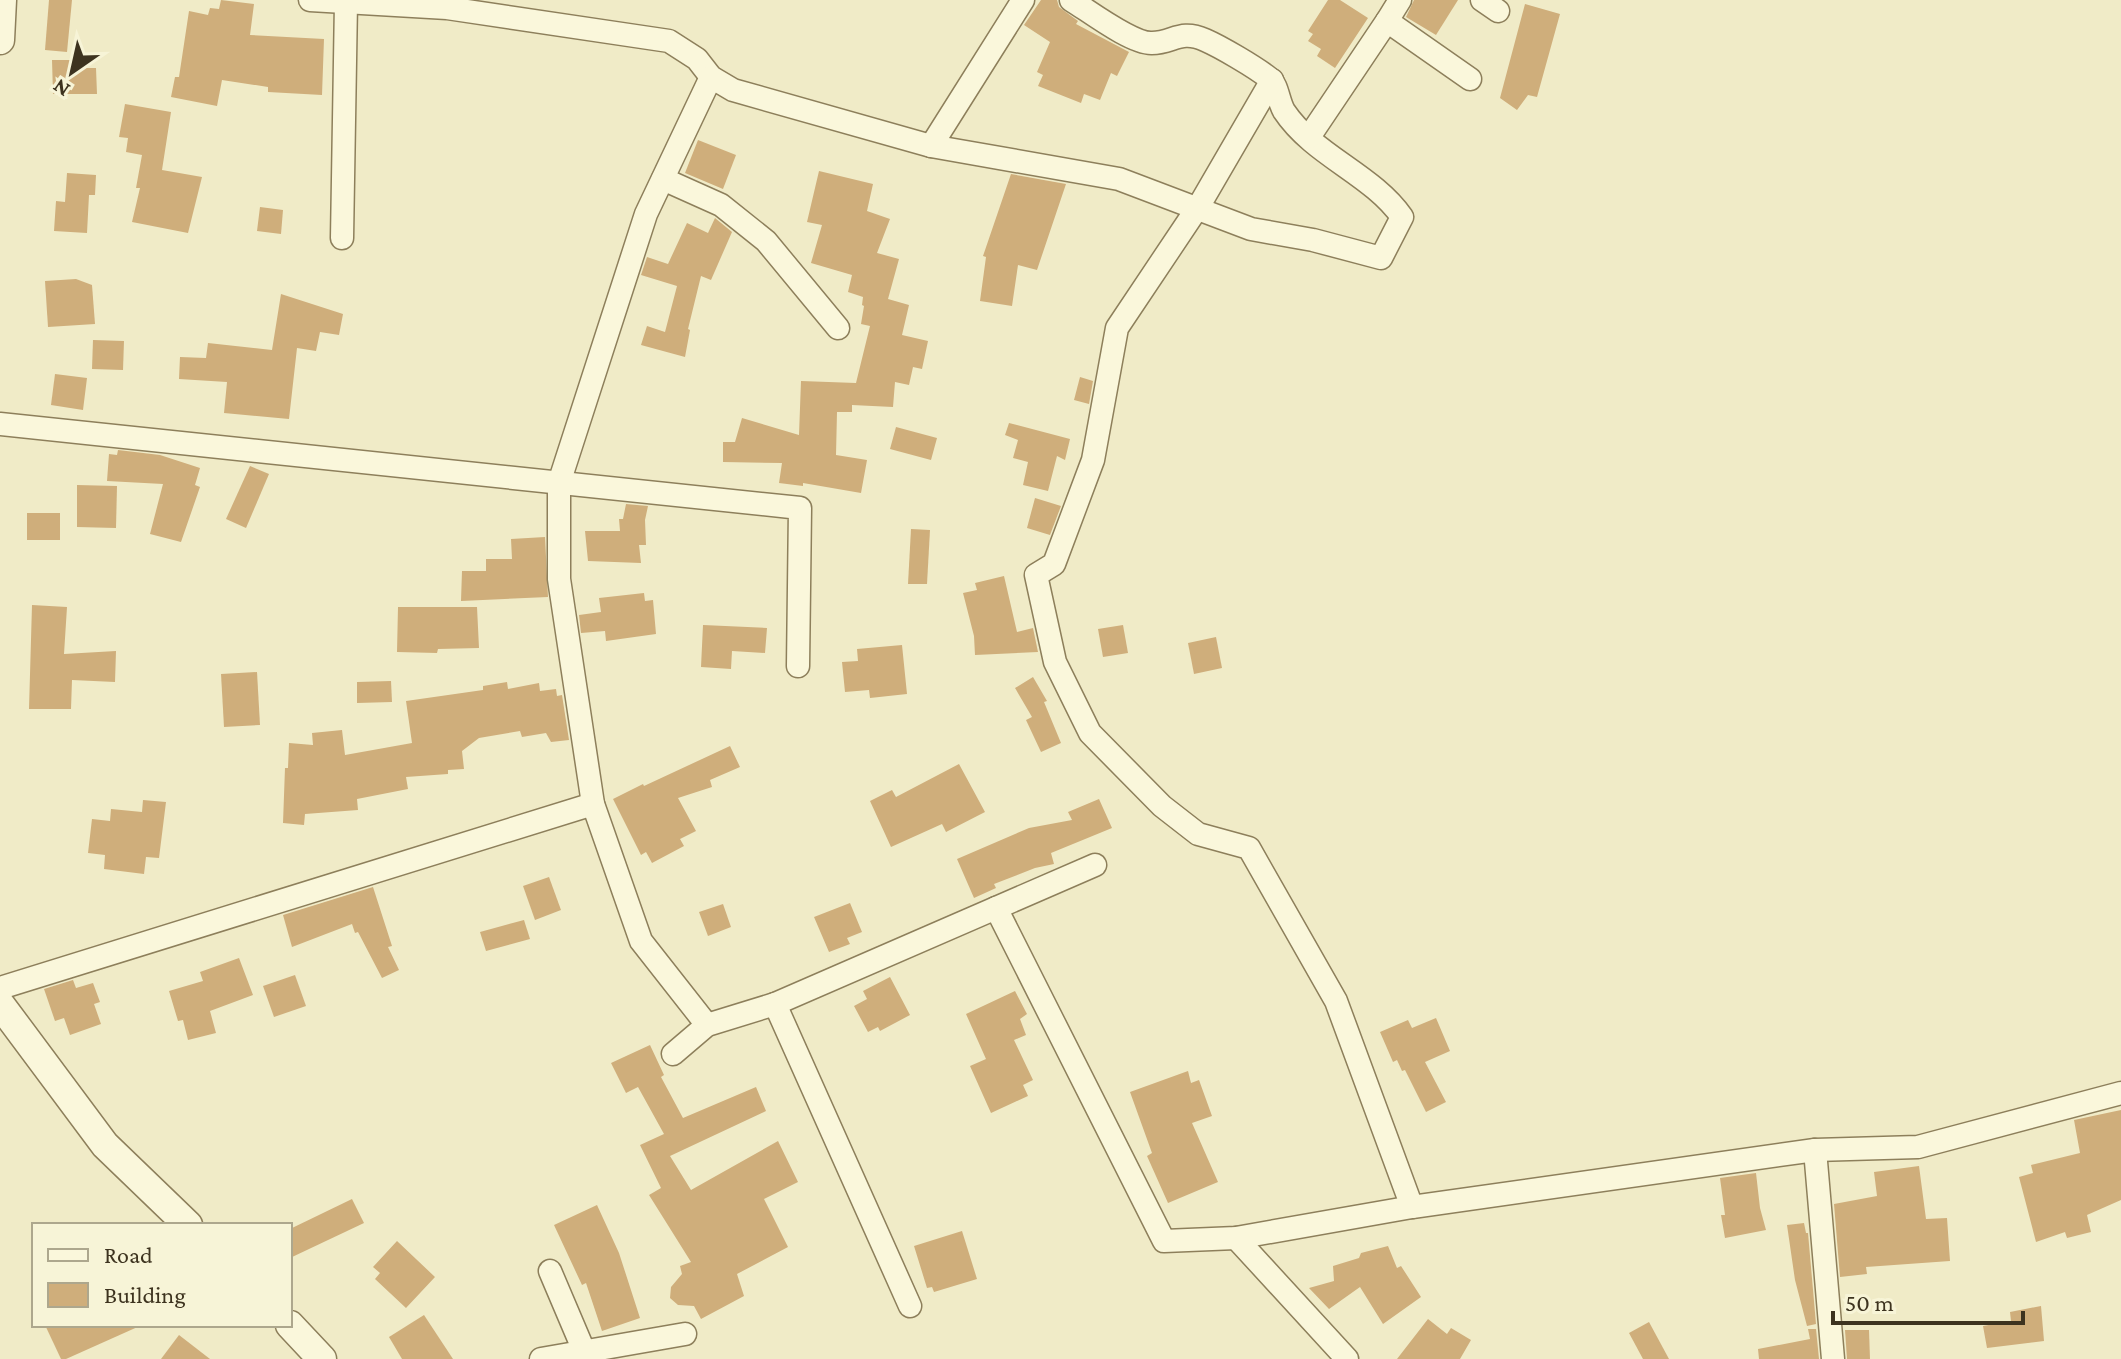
<svg xmlns="http://www.w3.org/2000/svg" width="2121" height="1359" font-family="'Crimson Pro',serif">
<rect width="100%" height="100%" fill="#f0ebc7"/>
<g fill="#cfae7b">
<polygon points="49,0 72,0 67,52 45,50"/>
<polygon points="221,0 254,4 250,35 324,39 322,95 268,92 268,87 222,80 217,106 171,97 175,77 179,77 189,11 208,15 210,8 219,9"/>
<polygon points="1041,0 1057,0 1059,7 1078,21 1076,24 1129,52 1117,76 1111,73 1100,100 1084,94 1081,103 1038,86 1043,75 1037,72 1050,42 1024,25"/>
<polygon points="1328,0 1340,0 1368,18 1335,68 1317,56 1321,49 1308,41 1313,34 1308,31"/>
<polygon points="1414,0 1458,0 1436,35 1406,17"/>
<polygon points="1525,4 1560,14 1537,97 1528,95 1517,110 1500,98"/>
<polygon points="52,60 74,60 77,68 96,68 97,94 53,94"/>
<polygon points="125,104 171,112 162,170 202,177 188,233 132,222 140,188 136,188 142,155 126,152 128,138 119,137"/>
<polygon points="698,140 736,155 723,189 685,173"/>
<polygon points="819,171 873,184 867,211 890,219 877,253 899,259 888,299 909,305 902,335 928,341 922,369 913,367 909,385 895,382 893,407 852,405 852,412 837,412 836,455 867,460 861,493 803,483 803,486 779,483 782,463 723,462 723,442 735,442 742,418 799,435 801,381 856,383 870,326 861,324 864,306 862,305 863,297 848,292 852,275 811,263 822,225 807,222"/>
<polygon points="67,173 96,175 95,195 89,195 87,233 54,231 56,201 65,202"/>
<polygon points="1011,174 1066,184 1037,270 1018,265 1012,306 980,301 986,257 983,256"/>
<polygon points="260,207 283,210 281,234 257,231"/>
<polygon points="715,218 732,232 711,280 701,276 688,329 690,330 685,357 641,345 647,326 665,332 677,286 641,275 647,257 668,264 687,223 708,233"/>
<polygon points="76,279 92,285 95,324 48,327 45,281"/>
<polygon points="281,294 343,314 339,335 320,332 316,351 297,348 289,419 224,413 227,382 179,379 180,357 206,358 208,343 272,350"/>
<polygon points="93,340 124,341 123,370 92,369"/>
<polygon points="55,374 87,378 83,410 51,405"/>
<polygon points="1080,377 1093,381 1089,404 1074,400"/>
<polygon points="1009,423 1070,439 1065,460 1057,456 1048,491 1023,485 1028,462 1013,458 1018,440 1005,435"/>
<polygon points="896,427 937,438 931,460 890,449"/>
<polygon points="118,450 160,455 200,468 195,485 200,487 181,542 150,534 163,484 107,481 109,454 117,455"/>
<polygon points="250,466 269,474 246,528 226,519"/>
<polygon points="77,485 117,486 116,528 77,527"/>
<polygon points="1035,498 1061,506 1050,535 1027,528"/>
<polygon points="626,504 648,506 645,520 646,545 639,545 641,563 588,561 585,531 620,531 619,519 623,519"/>
<rect x="27" y="513" width="33" height="27"/>
<polygon points="911,529 930,530 927,584 908,584"/>
<polygon points="545,537 548,597 461,601 462,571 486,571 486,559 512,559 511,539"/>
<polygon points="1004,576 1017,632 1033,628 1038,652 975,655 974,636 963,593 977,590 975,583"/>
<polygon points="644,593 645,601 653,600 656,634 606,641 605,631 581,633 579,615 601,612 599,598"/>
<polygon points="32,605 67,607 64,654 116,651 115,682 72,680 71,709 29,709"/>
<polygon points="398,607 477,607 479,648 438,649 437,653 397,652"/>
<polygon points="703,625 767,628 765,653 732,651 731,669 701,667"/>
<polygon points="1123,625 1128,653 1103,657 1098,629"/>
<polygon points="1216,637 1222,668 1194,674 1188,643"/>
<polygon points="902,645 907,694 870,698 869,690 845,692 842,662 858,661 857,649"/>
<polygon points="257,672 260,725 224,727 221,674"/>
<polygon points="1033,677 1047,701 1044,702 1061,743 1041,752 1026,720 1032,717 1015,688"/>
<polygon points="391,681 392,702 357,703 357,682"/>
<polygon points="507,682 508,689 539,683 540,691 556,689 557,696 562,695 569,740 551,742 546,733 522,737 520,731 479,738 462,751 464,769 448,770 448,774 406,777 408,789 357,799 358,810 305,814 304,825 283,823 285,768 288,768 289,743 313,745 312,733 342,730 345,755 412,743 406,701 483,690 483,686"/>
<polygon points="730,746 740,767 710,780 712,787 678,798 696,831 680,839 684,846 652,863 646,852 641,855 613,799 643,784 644,786"/>
<polygon points="959,764 985,812 946,832 942,824 891,847 870,801 892,790 896,797"/>
<polygon points="1099,799 1112,828 1051,853 1054,864 1035,868 994,884 996,888 974,898 957,859 1029,828 1072,820 1068,812"/>
<polygon points="143,800 166,802 159,858 146,857 144,874 104,869 105,855 88,853 92,819 110,821 111,809 142,812"/>
<polygon points="549,877 561,910 535,920 523,886"/>
<polygon points="373,887 392,946 388,947 399,970 382,978 358,932 355,933 352,924 292,947 283,915"/>
<polygon points="850,903 862,932 847,938 850,944 829,952 814,917"/>
<polygon points="723,904 731,927 708,936 699,912"/>
<polygon points="524,920 530,939 486,951 480,932"/>
<polygon points="239,958 253,995 210,1011 216,1033 188,1040 183,1020 178,1021 169,991 203,981 200,972"/>
<polygon points="295,975 306,1006 274,1017 263,986"/>
<polygon points="890,977 910,1015 880,1031 878,1027 868,1032 854,1006 867,999 863,991"/>
<polygon points="73,980 76,988 93,983 100,1002 94,1004 101,1024 70,1035 64,1018 55,1021 44,989"/>
<polygon points="1015,991 1027,1014 1020,1019 1026,1035 1014,1040 1033,1080 1023,1085 1028,1096 991,1113 970,1066 986,1059 966,1014"/>
<polygon points="1436,1018 1450,1051 1425,1062 1446,1102 1426,1112 1405,1070 1402,1071 1397,1060 1393,1062 1380,1032 1408,1020 1412,1028"/>
<polygon points="650,1045 664,1075 661,1077 683,1118 756,1087 766,1111 670,1156 691,1190 778,1141 798,1182 764,1199 788,1247 737,1274 744,1296 701,1319 694,1306 678,1305 670,1298 671,1287 682,1274 680,1266 691,1262 649,1195 661,1188 640,1145 664,1134 638,1087 626,1093 611,1063"/>
<polygon points="1188,1071 1191,1083 1199,1080 1212,1116 1192,1123 1218,1182 1168,1203 1147,1156 1152,1153 1130,1092"/>
<polygon points="2121,1110 2121,1200 2087,1215 2091,1232 2067,1238 2065,1232 2036,1242 2019,1177 2033,1173 2031,1165 2080,1153 2074,1120"/>
<polygon points="1919,1166 1926,1219 1947,1218 1950,1261 1866,1267 1867,1274 1840,1277 1834,1204 1877,1196 1874,1172"/>
<polygon points="1756,1173 1760,1208 1766,1230 1725,1238 1721,1215 1725,1215 1720,1178"/>
<polygon points="352,1199 364,1223 290,1258 290,1229"/>
<polygon points="597,1205 619,1253 640,1318 602,1331 586,1283 582,1285 554,1225"/>
<polygon points="1804,1223 1806,1233 1808,1233 1816,1324 1807,1326 1795,1280 1787,1225"/>
<polygon points="962,1231 977,1279 934,1292 932,1287 927,1288 914,1246"/>
<polygon points="397,1241 435,1277 406,1308 375,1279 380,1273 373,1267"/>
<polygon points="1388,1246 1397,1268 1401,1266 1421,1297 1383,1324 1360,1287 1329,1309 1309,1288 1334,1281 1333,1266 1359,1258 1361,1253"/>
<polygon points="2041,1306 2044,1341 1987,1348 1983,1326 2011,1321 2010,1312"/>
<polygon points="424,1315 453,1359 402,1359 389,1337"/>
<polygon points="1428,1319 1447,1334 1451,1328 1471,1340 1460,1359 1397,1359"/>
<polygon points="1649,1322 1669,1359 1643,1359 1629,1333"/>
<polygon points="45,1325 142,1325 66,1359 61,1359"/>
<polygon points="1808,1329 1816,1329 1819,1359 1759,1359 1758,1349 1810,1339"/>
<polygon points="1845,1330 1869,1330 1870,1359 1847,1359"/>
<polygon points="179,1335 210,1359 161,1359"/>
</g>
<g fill="none" stroke-linecap="round" stroke-linejoin="round">
<g stroke="#8d7f5b" stroke-width="25">
<g id="minor">
<path d="M310,0L447,8L669,41L697,59L711,77L733,90L931,146L1119,179L1251,229L1313,240L1381,258L1402,217C1372,174 1314,156 1284,111C1278,101 1278,85 1269,78C1255,67 1221,47 1205,40C1180,29 1173,43 1152,43C1132,44 1089,11 1071,0"/>
<polyline points="1482,0 1498,11"/>
<polyline points="1387,21 1400,0"/>
<polyline points="1272,80 1200,204 1117,328 1093,460 1054,564 1036,575 1055,662 1090,733 1162,806 1198,834 1249,848 1336,1001 1412,1207"/>
<polyline points="1309,137 1387,21 1470,79"/>
<polyline points="931,146 1023,0"/>
<polyline points="663,179 721,205 766,241 838,328"/>
<polyline points="342,238 346,2"/>
<polyline points="0,424 800,508 798,666"/>
<polyline points="996,908 1164,1241 1236,1238 1412,1207 1815,1150 1918,1147 2121,1093"/>
<polyline points="0,988 593,804"/>
<polyline points="775,1004 910,1306"/>
<polyline points="707,1025 641,941 593,804 559,579 559,483 646,214 711,77"/>
<polyline points="673,1054 707,1025 775,1004 1095,865"/>
<polyline points="1815,1150 1833,1359"/>
<polyline points="1236,1238 1347,1359"/>
<polyline points="550,1271 584,1351"/>
<polyline points="541,1359 685,1334"/>
</g>
</g>
<g stroke="#8d7f5b" stroke-width="31">
<g id="tertiary">
<polyline points="0,40 2,0"/>
<polyline points="0,1004 105,1145 188,1225"/>
<polyline points="290,1325 322,1359"/>
</g>
</g>
<use href="#minor" stroke="#faf7db" stroke-width="22"/>
<use href="#tertiary" stroke="#faf7db" stroke-width="28"/>
</g>
<rect x="32" y="1223" width="260" height="104" fill="#f7f4d7" stroke="#ada78d" stroke-width="2"/>
<rect x="48" y="1249" width="40" height="12" fill="#faf7db" stroke="#ada78d" stroke-width="2"/>
<text x="104" y="1263" font-size="24" fill="#3d331f">Road</text>
<rect x="48" y="1283" width="40" height="24" fill="#cfae7b" stroke="#ada78d" stroke-width="2"/>
<text x="104" y="1303" font-size="24" fill="#3d331f">Building</text>
<g transform="translate(72 72) rotate(214)" stroke="#f7f4d7" stroke-width="6" paint-order="stroke">
<path d="M0-6L14 30L0 20L-14 30Z" fill="#3d331f"/>
<text y="-12" font-size="22" font-weight="bold" text-anchor="middle" fill="#3d331f">N</text>
</g>
<path d="M1833 1311v12h190v-12" fill="none" stroke="#3d331f" stroke-width="4"/>
<text x="1845" y="1311" font-size="24" fill="#3d331f" stroke="#f7f4d7" stroke-width="6" paint-order="stroke">50 m</text>
</svg>
